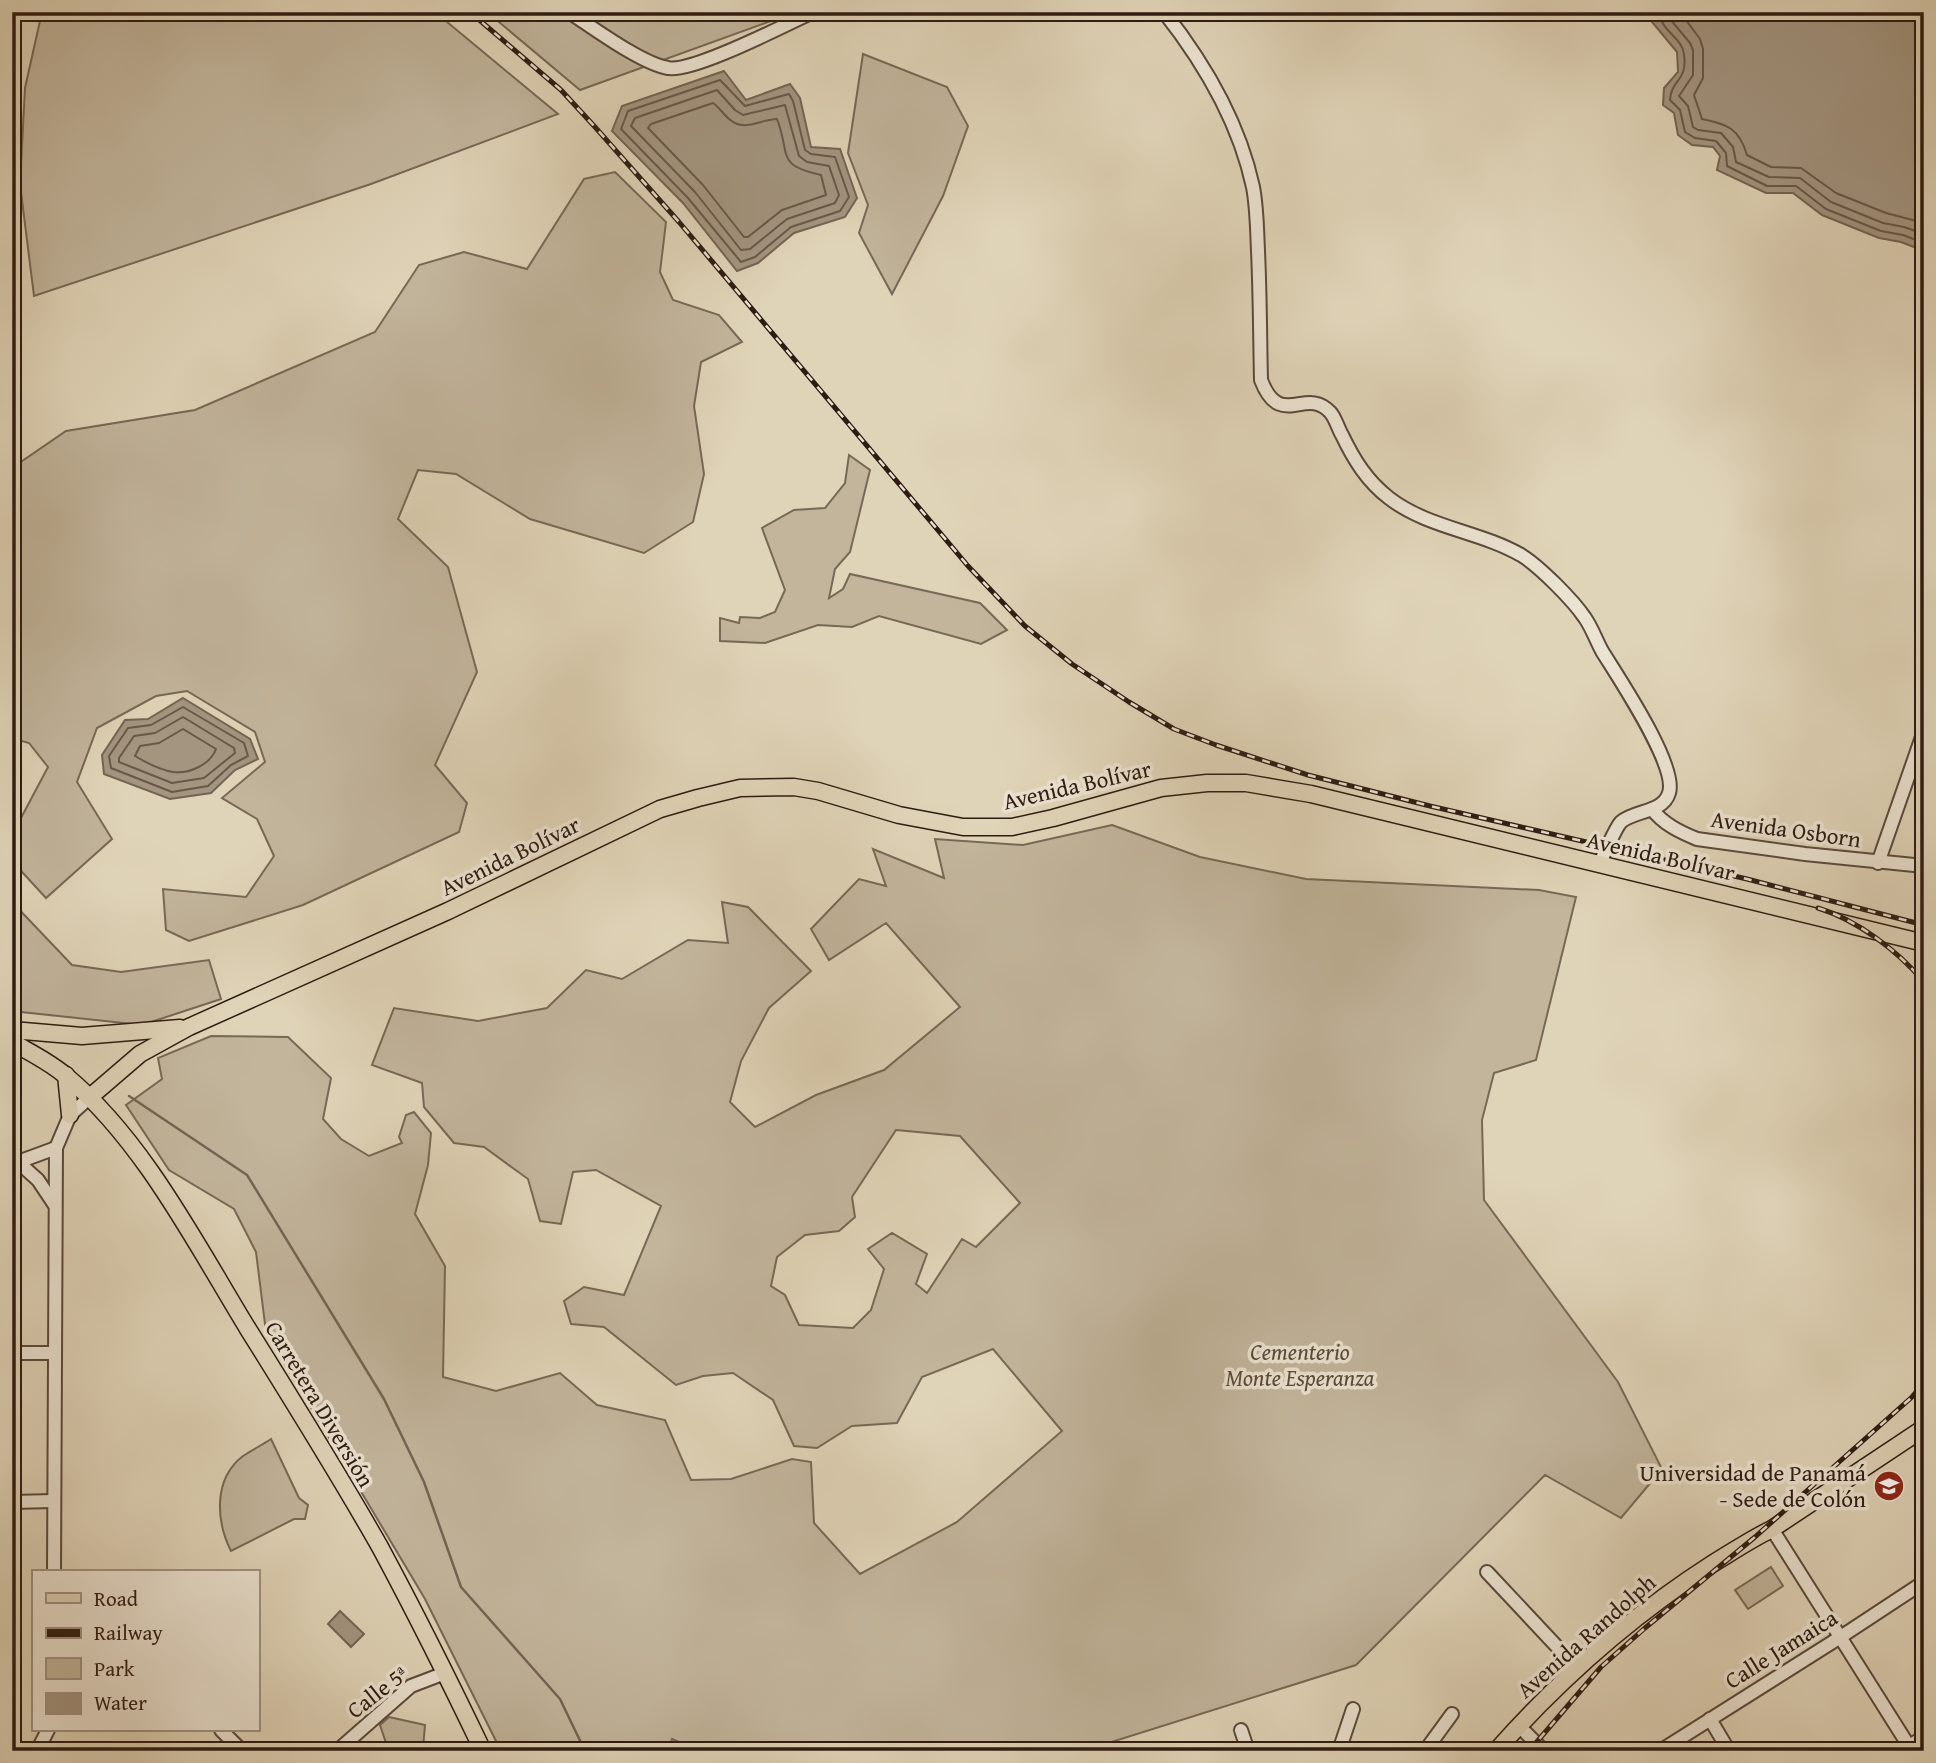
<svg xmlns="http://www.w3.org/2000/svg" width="1936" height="1763" font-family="'Gentium Book Plus',serif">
<rect width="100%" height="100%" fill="#e0d4b8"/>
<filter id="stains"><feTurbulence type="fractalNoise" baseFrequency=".00286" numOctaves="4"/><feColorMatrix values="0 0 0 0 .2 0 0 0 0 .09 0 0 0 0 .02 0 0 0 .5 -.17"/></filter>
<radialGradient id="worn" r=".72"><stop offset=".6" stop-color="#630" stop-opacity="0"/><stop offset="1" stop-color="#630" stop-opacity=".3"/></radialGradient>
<g fill="#c2b59c" stroke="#786857" stroke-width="2" fill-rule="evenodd">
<polygon points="42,12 435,12 558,114 371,184 34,296 20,184 25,88"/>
<polygon points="487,12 796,12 580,90"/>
<polygon points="863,54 947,87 968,126 943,196 892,294 859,233 868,205 848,153"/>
<polygon points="615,172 666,222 660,272 673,300 719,315 742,342 701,362 694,406 704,474 693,522 644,553 530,519 456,474 418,470 398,519 448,567 477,672 435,765 467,803 459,832 303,905 189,941 166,930 163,889 246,897 274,856 257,819 222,798 265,762 255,732 187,691 156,696 97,728 77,782 112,839 46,898 12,861 12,835 48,767 29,743 12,738 12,468 66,431 195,410 375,332 419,265 464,252 527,269 584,179"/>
<polygon points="849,455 870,470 850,552 835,569 829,598 843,589 850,574 980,603 1007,630 981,644 879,616 852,627 818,625 765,643 720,641 720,618 739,623 740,617 760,618 775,612 785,590 762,528 794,510 825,508 845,483"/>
<path d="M1112,825L1200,857L1306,879L1539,890L1576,897L1536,1060L1494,1073L1482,1120L1484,1200L1618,1382L1662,1469L1621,1518L1545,1475L1356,1665L1083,1751H699L672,1739L669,1751H489L496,1741L425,1599L266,1332L256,1252L234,1209L169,1170L126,1105L162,1079L158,1058L211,1036L288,1037L331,1078L323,1119L341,1139L369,1156L402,1143L399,1137L406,1115L414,1112L431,1133L428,1165L415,1214L445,1266L443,1377L496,1391L560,1373L597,1405L665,1420L691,1480L731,1479L792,1459L811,1462L814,1523L860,1574L957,1522L1062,1431L993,1349L922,1377L897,1423L852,1426L817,1448L794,1446L773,1400L733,1373L703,1376L676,1385L604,1327L571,1324L564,1301L584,1287L624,1295L661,1206L596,1170L573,1172L561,1224L540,1221L528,1179L484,1147L454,1143L424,1107L422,1083L372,1065L394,1008L478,1021L547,1008L586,970L622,979L688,940L728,943L722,902L748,907L811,971L769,1008L741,1061L730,1102L755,1127L816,1095L884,1070L960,1007L886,923L829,960L811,929L859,879L886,886L873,849L944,878L935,839L1023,845ZM896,1130L960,1136L1020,1203L976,1247L962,1239L927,1293L916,1284L927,1254L892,1233L868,1249L884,1269L871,1310L853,1328L799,1325L785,1295L771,1286L777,1257L805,1235L839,1231L855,1217L852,1197Z"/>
<polygon points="12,902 72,965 121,972 209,960 221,999 142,1025 12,1011"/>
<path d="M271,1439L299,1498L308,1505L305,1519H294L231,1551C216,1521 213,1479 243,1456C252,1450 262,1445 271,1439Z"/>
<polygon points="1771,1567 1783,1586 1748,1609 1735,1590"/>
<polygon points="389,1717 425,1725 423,1749 426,1751 383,1751 386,1743 380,1725"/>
</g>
<g fill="#a39580" stroke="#746454" stroke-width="2">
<polygon points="1654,12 1924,12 1924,251 1901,242 1879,238 1822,215 1793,193 1766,193 1717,170 1720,156 1713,147 1692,145 1678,135 1674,113 1663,105 1664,88 1678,72 1677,52 1652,22"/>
<polygon points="724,71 746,100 790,84 800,98 811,147 840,149 857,198 845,217 794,233 758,263 737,271 683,203 612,131 622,106"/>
<polygon points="183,698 250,739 258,759 235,770 211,793 170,799 104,774 102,755 125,720 148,719"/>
<polygon points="340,1611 364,1634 351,1647 328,1624"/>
</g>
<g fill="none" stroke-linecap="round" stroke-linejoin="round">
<g stroke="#685849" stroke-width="2">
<path d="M1660,12C1659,30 1682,37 1684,54C1688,82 1671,79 1670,100L1680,110L1685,132L1695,138L1716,141L1726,153L1727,166L1767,186H1796L1826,209L1881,231L1903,235L1924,243"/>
<polyline points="1669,12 1670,19 1690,43 1693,50 1693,75 1679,96 1688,106 1693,127 1698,130 1721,133 1733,147 1736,162 1769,177 1800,178 1831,202 1883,223 1904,227 1924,234"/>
<path d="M1680,12L1700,39L1703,49V78L1694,95L1702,119C1727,124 1739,128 1747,155L1771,167L1801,168L1836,193L1886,213L1924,223"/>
<polygon points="720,80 745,106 789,94 793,101 805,150 811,154 835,157 849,197 840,211 791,227 755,257 741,262 688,198 621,129 628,111"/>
<polygon points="717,90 735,110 743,115 785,105 799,156 807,162 829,166 839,195 835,203 787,219 750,249 741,250 695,192 631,126 635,118"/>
<path d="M713,103C719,107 723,114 729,119C745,133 760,119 777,119C791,155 775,165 821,175L826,195L782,210L748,237H744L703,185L648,128L651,124Z"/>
<polygon points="183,707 244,743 248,756 231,765 208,786 172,792 111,768 109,756 128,728 151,725"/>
<polygon points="183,717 234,748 235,753 204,778 172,783 119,762 119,758 134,736 155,733"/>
<path d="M183,729L216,749C210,765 189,774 173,772C161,770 145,762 135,756L140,746L159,743Z"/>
</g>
<polyline stroke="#746454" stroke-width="2.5" points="129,1096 247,1175 384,1399 424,1482 461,1587 560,1699 585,1751"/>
<g stroke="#5a493c" stroke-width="16">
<g id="minor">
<path d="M569,12C592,27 642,64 668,68C692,73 785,25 813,12"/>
<path d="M1164,12C1205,64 1239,122 1253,187C1257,208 1257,230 1258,251C1260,294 1260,337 1261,380C1280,430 1306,386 1330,412C1335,417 1338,428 1342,435C1354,460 1367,481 1389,498C1428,528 1479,531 1521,555C1539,566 1573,600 1585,618C1592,628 1596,640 1602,651C1618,677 1678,766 1669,793C1663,813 1635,810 1621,822C1615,828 1605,854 1599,864"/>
<path d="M1652,809C1663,824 1680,832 1697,839L1805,854L1924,866"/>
<polyline points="1878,863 1924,731"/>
<polyline points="13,1162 18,1162 56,1148"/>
<polyline points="18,1162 38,1180 54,1204"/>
<polyline points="12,1353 55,1353"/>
<polyline points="12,1502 53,1501"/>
<polyline points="1772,1529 1912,1751"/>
<polyline points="54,1572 56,1148 70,1115 90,1097"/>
<polyline points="1487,1572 1577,1668"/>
<polyline points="1710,1719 1729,1751"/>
<polyline points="1519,1726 1544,1751"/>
<polyline points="221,1730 242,1751"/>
<polyline points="1241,1730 1248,1751"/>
<polyline points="37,1751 48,1730"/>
<polyline points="337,1751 411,1686 445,1673"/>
<polyline points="1339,1751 1353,1709"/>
<polyline points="1425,1751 1452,1714"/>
<polyline points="1660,1751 1839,1638 1924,1582"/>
<polyline points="1901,1751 1924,1737"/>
</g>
</g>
<g stroke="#2e1b12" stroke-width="19">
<g id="major">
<polyline points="12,1030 82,1036 180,1028"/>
<path d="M12,1042C31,1053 50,1062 66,1076C143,1140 196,1244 248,1329C293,1401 338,1473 380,1547C416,1614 450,1682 483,1751"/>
<polyline points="66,1075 70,1115"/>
<polyline points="90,1097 140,1054 189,1027 448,911 660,809 698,798 740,788 794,787 818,791 899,815 963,827 1012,827 1053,818 1161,788 1207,783 1246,783 1311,794 1924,943"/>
<path d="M1496,1751C1560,1679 1631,1616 1712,1564C1732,1552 1751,1539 1772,1529L1924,1428"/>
</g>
</g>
<use href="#minor" stroke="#ebe3d1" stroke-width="12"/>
<use href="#major" stroke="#e0d4b8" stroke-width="16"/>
<g stroke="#2e1b12" stroke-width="5">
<g id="rail">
<polyline points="470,12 561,90 595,127 679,222 968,566 1025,626 1072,664 1129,702 1174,729 1216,745 1308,775 1430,806 1747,879 1924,925"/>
<path d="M1818,908C1857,920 1897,950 1924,982"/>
<polyline points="1529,1751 1601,1667 1645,1628 1755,1537 1912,1397 1924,1383"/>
</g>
</g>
<use href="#rail" stroke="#ebe3d1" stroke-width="2.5" stroke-dasharray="8" stroke-linecap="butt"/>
</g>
<defs>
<g id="university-disc" transform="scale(1.575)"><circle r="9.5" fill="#8f2418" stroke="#ebe3d1"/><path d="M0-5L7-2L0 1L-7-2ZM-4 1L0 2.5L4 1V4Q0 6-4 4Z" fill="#fff"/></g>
</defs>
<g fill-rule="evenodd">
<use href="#university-disc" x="1889" y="1486"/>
</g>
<g text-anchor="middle" stroke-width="7" stroke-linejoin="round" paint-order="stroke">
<g font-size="23" fill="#2e1b12" stroke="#ebe3d1">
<text transform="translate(1077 785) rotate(-13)" y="8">Avenida Bolívar</text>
<text transform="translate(1786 829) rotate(8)" y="8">Avenida Osborn</text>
<text transform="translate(510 856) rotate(-26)" y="8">Avenida Bolívar</text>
<text transform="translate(1661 856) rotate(13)" y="8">Avenida Bolívar</text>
<text transform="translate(320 1404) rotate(59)" y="8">Carretera Diversión</text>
<text transform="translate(1586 1636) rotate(-41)" y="8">Avenida Randolph</text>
<text transform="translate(1781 1649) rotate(-32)" y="8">Calle Jamaica</text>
<text transform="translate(377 1692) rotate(-38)" y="8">Calle 5ª</text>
</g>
<g font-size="23" font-style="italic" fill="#5a493b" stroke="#ebe3d1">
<text x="1300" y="1360">Cementerio<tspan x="1300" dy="26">Monte Esperanza</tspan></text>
</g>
<g font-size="23" fill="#2e1b12" stroke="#ebe3d1" text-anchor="end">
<text x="1866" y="1481">Universidad de Panamá<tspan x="1866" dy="26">- Sede de Colón</tspan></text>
</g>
</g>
<rect width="1936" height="1763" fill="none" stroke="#e0d4b8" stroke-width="42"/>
<rect x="14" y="14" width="1908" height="1735" fill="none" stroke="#2e1b12" stroke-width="3.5"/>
<rect x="21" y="21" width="1894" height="1721" fill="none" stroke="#2e1b12" stroke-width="2"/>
<rect x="32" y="1570" width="228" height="161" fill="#ebe3d1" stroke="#9f9385" stroke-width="2"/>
<rect x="46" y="1593" width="35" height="10" fill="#e0d4b8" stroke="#9f9385" stroke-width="2"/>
<text x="94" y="1606" font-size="21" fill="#2e1b12">Road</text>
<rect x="46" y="1628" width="35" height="10" fill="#2e1b12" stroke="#9f9385" stroke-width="2"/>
<text x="94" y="1640" font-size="21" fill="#2e1b12">Railway</text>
<rect x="46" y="1658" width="35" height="21" fill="#c2b59c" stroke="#9f9385" stroke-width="2"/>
<text x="94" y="1676" font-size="21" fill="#2e1b12">Park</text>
<rect x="46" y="1693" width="35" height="21" fill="#a39580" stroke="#9f9385" stroke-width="2"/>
<text x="94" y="1710" font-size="21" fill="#2e1b12">Water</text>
<rect width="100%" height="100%" filter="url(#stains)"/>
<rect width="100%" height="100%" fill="url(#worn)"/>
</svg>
